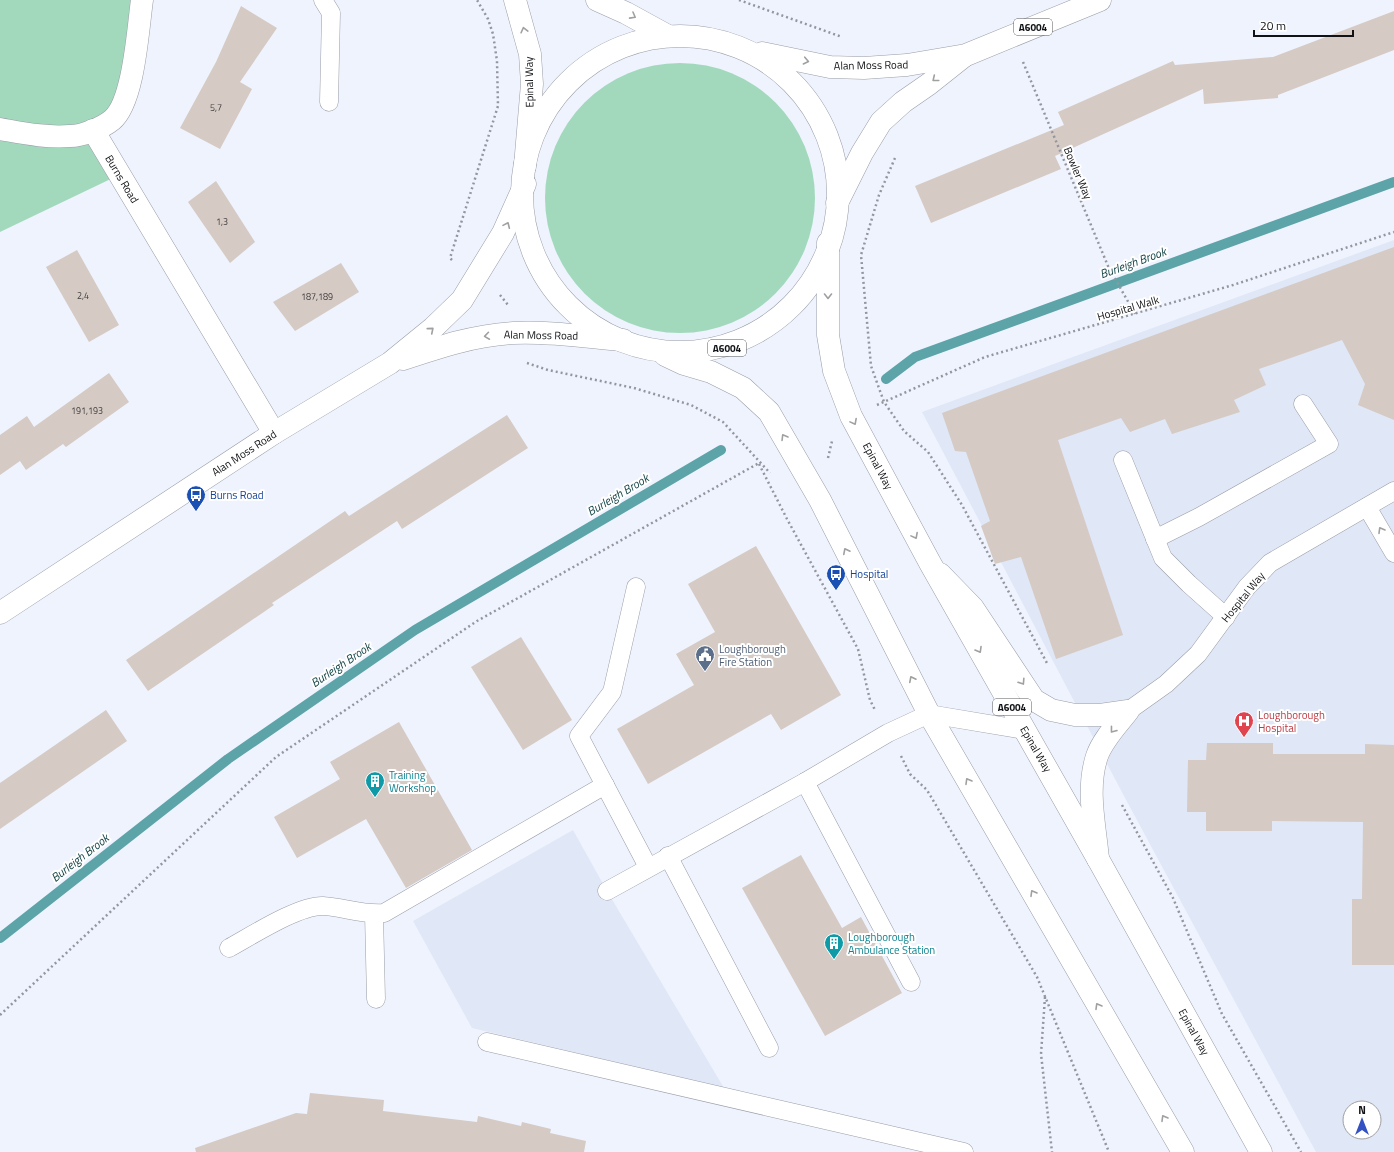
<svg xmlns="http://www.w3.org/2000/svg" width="1394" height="1152" font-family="'Titillium Web',sans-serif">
<rect width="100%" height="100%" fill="#eff3fe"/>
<g fill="#e0e7f7" fill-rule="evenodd">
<path d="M1394,240V1152H1316L1124,796L922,412ZM1350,1108H1374V1132H1350Z"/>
<polygon points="573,830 607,891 724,1088 472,1028 413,921"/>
</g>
<g fill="#a2d9bd">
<polygon points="0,0 142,0 133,73 93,130 119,175 0,232"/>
<circle cx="680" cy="198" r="135"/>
</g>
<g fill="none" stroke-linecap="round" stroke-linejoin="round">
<g stroke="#5ca4a8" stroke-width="10">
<polyline points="886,379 915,357 1394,182"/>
<polyline points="0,938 228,759 415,630 721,450"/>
</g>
</g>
<g fill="#d5cac4">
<polygon points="241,6 277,28 240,82 252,89 220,149 180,128 216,62"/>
<polygon points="1394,11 1394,50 1278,95 1278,98 1204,104 1203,89 1055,156 1061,169 931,223 915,186 1064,125 1058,112 1173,61 1175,65 1273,57"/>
<polygon points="216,181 255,242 230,263 188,202"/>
<polygon points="1394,247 1394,420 1358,405 1365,384 1342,340 1259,369 1266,385 1234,400 1240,412 1172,434 1165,419 1130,432 1121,418 1058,440 1123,635 1056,659 1021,557 995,564 981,526 990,521 966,452 955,451 942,413"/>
<polygon points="77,250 119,325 89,342 46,267"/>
<polygon points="341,263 359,292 295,331 273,302"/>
<polygon points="109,373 129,402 66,447 63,444 26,470 20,461 0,475 0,435 27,416 34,427"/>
<polygon points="507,415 528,448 402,529 397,521 272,603 274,605 148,691 126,660 345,511 349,516"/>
<polygon points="756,546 841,695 781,730 771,714 648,784 617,729 694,685 676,654 715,632 688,584"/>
<polygon points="521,637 572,720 523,750 471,667"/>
<polygon points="106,710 127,741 0,829 0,783"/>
<polygon points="399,722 472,850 406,888 366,819 297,858 274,817 340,779 330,762"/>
<polygon points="1207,743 1273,743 1273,754 1365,754 1365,744 1394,745 1394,965 1352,965 1352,899 1362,899 1363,822 1272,821 1272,831 1206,831 1206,812 1187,812 1188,760 1206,760"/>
<polygon points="801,855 842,928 861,917 902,993 825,1036 742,888"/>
<polygon points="310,1093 384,1100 383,1111 477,1122 478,1116 521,1126 522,1122 551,1129 550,1133 586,1141 584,1152 196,1152 195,1148 296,1113 307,1114"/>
</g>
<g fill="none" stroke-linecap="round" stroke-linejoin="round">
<g stroke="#999da6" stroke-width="19">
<g id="lane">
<polyline points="323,0 331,13 329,102"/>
<polyline points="1123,460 1163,558 1189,584 1226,617"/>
<polyline points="1367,507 1394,553"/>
<polyline points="1155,539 1199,517 1329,444 1303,404"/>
<polyline points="636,587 612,692 579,736 648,867"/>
<polyline points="1128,711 1166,684 1198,654 1247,587 1270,563 1394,491"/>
<polyline points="805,782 911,982"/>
<polyline points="668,856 769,1048"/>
<polyline points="607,891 805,782 888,733 929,714 1025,730"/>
<polyline points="374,914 376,999"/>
<path d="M229,948C251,936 299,905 323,906C343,907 363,915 384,913L605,785"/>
<polyline points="487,1042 964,1152"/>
</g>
</g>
<g stroke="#999da6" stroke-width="23">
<g id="street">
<path d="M0,129C23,133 46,138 70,136C83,136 102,128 112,120C134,102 138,28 142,0"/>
<polyline points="93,130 274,433"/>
<path d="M940,574L973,608L1034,700L1051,710L1075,715H1100L1128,711C1118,724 1103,739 1097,756C1086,789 1095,825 1098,859"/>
</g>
</g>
<g stroke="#999da6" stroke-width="23">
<g id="secondary">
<polyline points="515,0 530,54 532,84 525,166"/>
<polyline points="597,0 626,13 668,36"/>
<path d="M403,359C439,347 475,335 513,333C549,331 587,337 623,340"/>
<polyline points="0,613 274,433 390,363 433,328 462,300 503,233 525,184"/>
</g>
</g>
<g stroke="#999da6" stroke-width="23">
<g id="primary">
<circle cx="680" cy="194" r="158"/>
<polyline points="762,53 830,67 864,68 907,65 966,55 1100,0"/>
<polyline points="837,203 862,153 881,122 903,102 929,84 963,57"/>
<polyline points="828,243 828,335 834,371 851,416 930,563 1098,859 1261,1152"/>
<polyline points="665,355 684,364 711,372 743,388 769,412 820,500 929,714 1183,1152"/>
</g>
</g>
<g stroke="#94969e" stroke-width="2.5" stroke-dasharray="2 3" stroke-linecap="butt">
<polyline points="739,0 842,37"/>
<polyline points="1023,62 1108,266 1135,314"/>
<polyline points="895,158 879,195 861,255 871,366 884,402 904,431 928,452 962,505 1048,665"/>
<polyline points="452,260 450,258 498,106 497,61 493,34 488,19 477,0"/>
<polyline points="500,295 508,305"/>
<polyline points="527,363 548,370 634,388 691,405 723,422 770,473"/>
<polyline points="877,405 985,357 1233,285 1394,232"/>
<polyline points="828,458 832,441"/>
<polyline points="759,464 787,519 858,649 870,700 875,710"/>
<polyline points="901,756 910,774 927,790 1037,977 1109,1152"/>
<polyline points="1122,805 1173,898 1222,1014 1301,1152"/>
<polyline points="1045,997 1041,1054 1052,1152"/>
<polyline points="0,1015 276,757 477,621 759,463"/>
</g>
<use href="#lane" stroke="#fff" stroke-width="18"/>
<use href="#street" stroke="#fff" stroke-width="22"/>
<use href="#secondary" stroke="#fff" stroke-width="22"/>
<use href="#primary" stroke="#fff" stroke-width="22"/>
</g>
<defs><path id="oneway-chevron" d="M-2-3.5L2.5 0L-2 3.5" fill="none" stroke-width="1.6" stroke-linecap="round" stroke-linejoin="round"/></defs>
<g stroke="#a0a0a1">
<use href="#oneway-chevron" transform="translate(633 16) rotate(29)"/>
<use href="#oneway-chevron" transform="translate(524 30) rotate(-104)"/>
<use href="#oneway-chevron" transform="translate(806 61) rotate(12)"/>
<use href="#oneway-chevron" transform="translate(935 79) rotate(141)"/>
<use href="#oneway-chevron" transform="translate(507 225) rotate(-66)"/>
<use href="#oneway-chevron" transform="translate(828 296) rotate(90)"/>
<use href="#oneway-chevron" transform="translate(431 330) rotate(-40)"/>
<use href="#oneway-chevron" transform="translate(487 336) rotate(172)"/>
<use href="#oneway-chevron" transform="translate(854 422) rotate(62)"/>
<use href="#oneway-chevron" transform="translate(784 437) rotate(-121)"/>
<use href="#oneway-chevron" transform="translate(1381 530) rotate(-120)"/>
<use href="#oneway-chevron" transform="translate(915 536) rotate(62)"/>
<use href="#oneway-chevron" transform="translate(846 551) rotate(-117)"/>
<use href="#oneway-chevron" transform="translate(979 650) rotate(60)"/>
<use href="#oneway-chevron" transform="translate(912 679) rotate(-117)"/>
<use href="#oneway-chevron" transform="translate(1022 682) rotate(57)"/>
<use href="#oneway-chevron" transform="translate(1113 730) rotate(128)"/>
<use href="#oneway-chevron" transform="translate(968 781) rotate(-120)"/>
<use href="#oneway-chevron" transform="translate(1033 893) rotate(-120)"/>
<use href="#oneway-chevron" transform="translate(1098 1006) rotate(-120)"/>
<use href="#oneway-chevron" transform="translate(1164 1118) rotate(-120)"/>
</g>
<defs>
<g id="bus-pin" transform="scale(1)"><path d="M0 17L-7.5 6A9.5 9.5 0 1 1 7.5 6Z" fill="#1a4fb4" stroke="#fff"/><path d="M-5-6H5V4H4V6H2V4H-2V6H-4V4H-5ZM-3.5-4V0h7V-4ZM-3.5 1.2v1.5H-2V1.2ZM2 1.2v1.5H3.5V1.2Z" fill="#fff"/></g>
<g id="civic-pin" transform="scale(1)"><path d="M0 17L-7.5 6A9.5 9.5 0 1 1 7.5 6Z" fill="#5c6f8a" stroke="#fff"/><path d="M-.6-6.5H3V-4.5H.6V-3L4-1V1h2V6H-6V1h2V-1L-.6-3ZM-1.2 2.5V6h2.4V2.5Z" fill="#fff"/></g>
<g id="hospital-pin" transform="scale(1)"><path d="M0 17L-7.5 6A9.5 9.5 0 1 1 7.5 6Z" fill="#e0444e" stroke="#fff"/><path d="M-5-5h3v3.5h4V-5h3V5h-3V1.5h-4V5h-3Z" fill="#fff"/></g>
<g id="building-pin" transform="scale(1)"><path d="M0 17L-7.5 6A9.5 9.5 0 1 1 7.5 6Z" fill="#0f9aa8" stroke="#fff"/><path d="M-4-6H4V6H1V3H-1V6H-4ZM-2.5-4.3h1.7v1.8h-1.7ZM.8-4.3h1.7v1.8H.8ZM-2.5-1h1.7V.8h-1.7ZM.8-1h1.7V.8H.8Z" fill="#fff"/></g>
</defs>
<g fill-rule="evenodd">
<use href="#bus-pin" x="196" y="495"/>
<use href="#bus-pin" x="836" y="574"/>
<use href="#civic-pin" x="705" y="655"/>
<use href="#hospital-pin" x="1244" y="721"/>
<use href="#building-pin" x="375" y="781"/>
<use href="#building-pin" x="834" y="943"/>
</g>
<g text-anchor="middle" stroke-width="4" stroke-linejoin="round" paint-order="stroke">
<g font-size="9" fill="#424041">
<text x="216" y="111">5,7</text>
<text x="222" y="225">1,3</text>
<text x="83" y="299">2,4</text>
<text x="317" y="300">187,189</text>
<text x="87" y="414">191,193</text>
</g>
<g fill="#fff" stroke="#58595b" stroke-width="1">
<rect x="1014" y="19" width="38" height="16" rx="3"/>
<rect x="708" y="340" width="38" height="16" rx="3"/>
<rect x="993" y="699" width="38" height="16" rx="3"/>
</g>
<g font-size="10" font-weight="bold" fill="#111215">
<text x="1033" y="31">A6004</text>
<text x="727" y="352">A6004</text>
<text x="1012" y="711">A6004</text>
</g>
<g font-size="11" fill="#111215" stroke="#fff">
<text transform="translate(871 65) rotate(-1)" y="4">Alan Moss Road</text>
<text transform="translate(529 82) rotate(-91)" y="4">Epinal Way</text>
<text transform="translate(1078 173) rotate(67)" y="4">Bowler Way</text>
<text transform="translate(122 179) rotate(59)" y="4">Burns Road</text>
<text transform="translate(1128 308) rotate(-16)" y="4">Hospital Walk</text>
<text transform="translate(541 335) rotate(1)" y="4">Alan Moss Road</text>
<text transform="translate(244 453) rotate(-33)" y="4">Alan Moss Road</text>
<text transform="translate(878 466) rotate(62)" y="4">Epinal Way</text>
<text transform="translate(1243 597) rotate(-51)" y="4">Hospital Way</text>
<text transform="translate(1036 749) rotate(60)" y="4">Epinal Way</text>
<text transform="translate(1194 1032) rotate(61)" y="4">Epinal Way</text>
</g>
<g font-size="11" fill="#164399" stroke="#fff" text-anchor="start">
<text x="210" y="499">Burns Road</text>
<text x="850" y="578">Hospital</text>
</g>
<g font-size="11" fill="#4e5e75" stroke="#fff" text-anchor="start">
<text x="719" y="653">Loughborough<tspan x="719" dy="13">Fire Station</tspan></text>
</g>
<g font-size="11" fill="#be3a42" stroke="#fff" text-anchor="start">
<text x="1258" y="719">Loughborough<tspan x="1258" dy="13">Hospital</tspan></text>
</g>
<g font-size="11" fill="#0d838f" stroke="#fff" text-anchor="start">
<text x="389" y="779">Training<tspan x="389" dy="13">Workshop</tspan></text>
<text x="848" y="941">Loughborough<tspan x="848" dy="13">Ambulance Station</tspan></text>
</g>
<g font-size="12" font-style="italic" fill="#0e3f41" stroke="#fff">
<text transform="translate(1133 263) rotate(-20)" y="4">Burleigh Brook</text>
<text transform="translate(618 495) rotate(-31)" y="4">Burleigh Brook</text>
<text transform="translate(341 665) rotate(-34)" y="4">Burleigh Brook</text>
<text transform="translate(80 858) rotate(-38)" y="4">Burleigh Brook</text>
</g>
</g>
<g transform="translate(1362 1120)"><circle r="19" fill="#ffffff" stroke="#a0a0a1"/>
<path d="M0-3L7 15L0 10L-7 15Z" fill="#3451c3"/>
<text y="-6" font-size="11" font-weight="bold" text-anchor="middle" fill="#111215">N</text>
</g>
<path d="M1254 30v6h99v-6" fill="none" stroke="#111215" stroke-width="2"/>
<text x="1260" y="30" font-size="12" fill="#111215" stroke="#ffffff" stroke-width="3" paint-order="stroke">20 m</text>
</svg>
